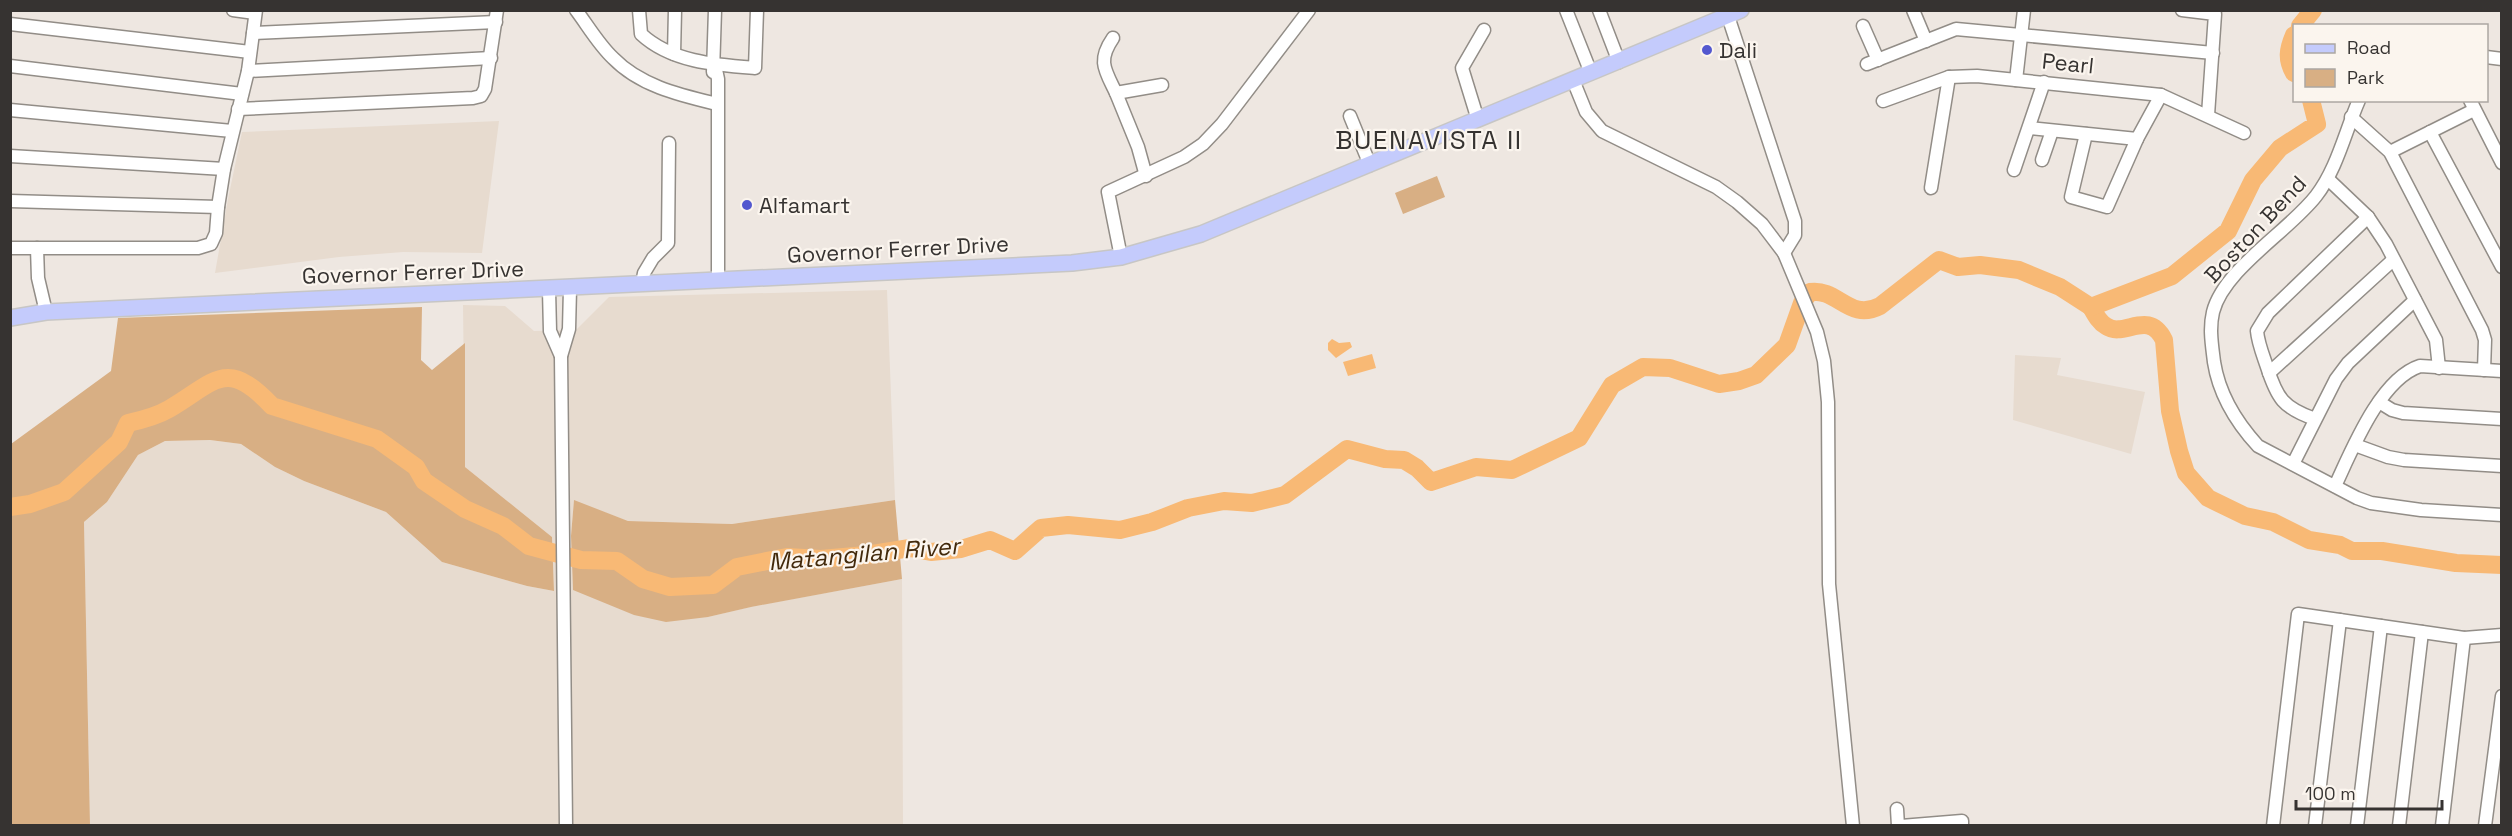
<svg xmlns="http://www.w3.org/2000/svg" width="2512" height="836" font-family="'Space Grotesk',sans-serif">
<rect width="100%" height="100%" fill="#eee7e1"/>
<g fill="#e7dbcf">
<polygon points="499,121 482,253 403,252 339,257 215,273 228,199 242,132"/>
<polygon points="887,290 895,500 732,524 628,521 574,501 571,536 573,590 708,617 750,607 902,579 903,825 90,825 84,522 107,502 138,455 165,441 210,440 241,444 275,467 304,481 386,512 442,562 527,586 554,591 552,537 465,467 463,305 505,306 534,331 576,330 609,297"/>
<polygon points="2015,355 2061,358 2057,375 2145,392 2131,454 2013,420"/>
</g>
<g fill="#d8af84">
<polygon points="1437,176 1445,197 1403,214 1395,193"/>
<polygon points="422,307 421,360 432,370 465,343 465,467 552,537 554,591 527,586 442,562 386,512 304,481 275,467 241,444 210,440 165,441 138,455 107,502 84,522 90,825 11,825 11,444 111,371 118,318"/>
<polygon points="574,500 628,521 732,524 895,500 902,579 751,607 708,617 666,622 634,615 573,590 571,536"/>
</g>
<g fill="#f8b975">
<polygon points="1332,339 1339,343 1350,342 1352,347 1336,358 1328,350 1328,343"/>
<polygon points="1372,354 1376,368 1348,376 1343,362"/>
</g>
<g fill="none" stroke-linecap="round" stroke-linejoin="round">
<g stroke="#f8b975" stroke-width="18">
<polyline points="2300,26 2313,10"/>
<path d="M2294,35C2288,49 2286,59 2294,73"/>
<path d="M2091,307C2095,314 2099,322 2106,326C2124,339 2148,308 2164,340L2170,411L2179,451L2186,473L2208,498L2245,516L2273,522L2309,540L2340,545L2352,551H2382L2456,563L2502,565"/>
<path d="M10,507L30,504L64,492L119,442L128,423C142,420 157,416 169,409C215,382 226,357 272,406L377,439L416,467L424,481L465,509L503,526L529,546L581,560L617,561L643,579L670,587L713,585L737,567L787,557L821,559L866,555L910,548L931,552L961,549L990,540L1015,551L1041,528L1068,525L1120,530L1152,522L1188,508L1224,501L1252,503L1285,495L1347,449L1385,459L1404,460L1417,468L1431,482L1476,467L1512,470L1579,438L1612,385L1643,367L1670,368L1719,384L1739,381L1756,375L1787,345L1802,303L1810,292C1838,288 1849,322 1880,306L1939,260L1958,267L1980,265L2019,270L2060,287L2091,307L2172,276L2228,231L2253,180L2280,148L2317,124L2311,100"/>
</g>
<g stroke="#928d87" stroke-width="15">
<g id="minor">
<polyline points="233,10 255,13"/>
<path d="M576,10C588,26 599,45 613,58C640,86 680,95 717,104"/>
<path d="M639,10L641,34C671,62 716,65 755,68L757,10"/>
<polyline points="1566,10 1591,73"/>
<polyline points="1599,10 1619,62"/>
<polyline points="1726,10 1795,221 1795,235 1784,253"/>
<polyline points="1913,10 1926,41"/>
<polyline points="2182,10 2215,14 2208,115"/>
<polyline points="10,24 250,52"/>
<polyline points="1863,26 1878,60"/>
<polyline points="253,33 496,22"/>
<path d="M1113,38C1097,61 1105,70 1116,93"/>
<polyline points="674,54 675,10"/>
<polyline points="2486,57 2502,59"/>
<polyline points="1867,64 1956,29 2213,53"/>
<polyline points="715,65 718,79 718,280"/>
<polyline points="10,66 242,94"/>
<polyline points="248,71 491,58"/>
<polyline points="713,72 715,10"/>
<polyline points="1573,80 1586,112 1602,131 1716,187 1737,202 1762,224 1784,253 1817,332 1824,361 1828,402 1829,584 1853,826"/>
<polyline points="2016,80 2024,10"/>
<path d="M2359,100C2345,132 2337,169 2316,196C2289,231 2224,269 2213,312C2209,329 2212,345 2214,362C2219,394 2236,422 2258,446L2357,498L2371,503L2421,510L2502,515"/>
<polyline points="2470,100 2502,163"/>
<polyline points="1883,101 1949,77 1977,76 2161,95 2244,133"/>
<polyline points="238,109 473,98 481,96 485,89 497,10"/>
<polyline points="10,110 232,131"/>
<polyline points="1350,116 1370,165"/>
<polyline points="2351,117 2390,152 2482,330 2485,340 2484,370"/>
<polyline points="1478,120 1462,68 1484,30"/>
<polyline points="2029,128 2137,139"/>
<polyline points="2430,132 2502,267"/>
<polyline points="2086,134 2071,197 2107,207 2137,139 2161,95"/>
<polyline points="2390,152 2474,110"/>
<polyline points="10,156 224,169"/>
<polyline points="2042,160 2052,131"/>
<polyline points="2014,170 2044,82"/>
<polyline points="1146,176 1138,147 1116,93 1162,85"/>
<polyline points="2328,179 2368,217 2386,244 2436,340 2439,368"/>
<polyline points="1931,188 1949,77"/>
<polyline points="10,201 218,207"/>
<polyline points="10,248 198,248 211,244 216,233 218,207 224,169 248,71 256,10"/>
<polyline points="37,248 38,278 46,312"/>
<polyline points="1121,257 1108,192 1184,157 1203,144 1222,124 1309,10"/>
<polyline points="642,284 644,273 653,258 668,243 669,143"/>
<polyline points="549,290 550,331 561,356"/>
<polyline points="2269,373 2393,260"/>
<polyline points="2379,402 2392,410 2403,413 2502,419"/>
<path d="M2315,419C2283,408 2277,398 2267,367C2263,355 2258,343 2257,331L2268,313L2368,217"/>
<polyline points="2355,445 2388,457 2404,460 2502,466"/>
<polyline points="2293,464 2336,379 2348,363 2415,300"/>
<path d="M2335,486C2352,450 2380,379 2420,366L2502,371"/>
<polyline points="1897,809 1898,826"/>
<polyline points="566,826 561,356 569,329 570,289"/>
<polyline points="1901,826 1962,821 1962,826"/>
<polyline points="2273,826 2298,614 2464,638 2502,635"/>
<polyline points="2315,826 2340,620"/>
<polyline points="2357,826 2381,626"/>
<polyline points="2399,826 2422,632"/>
<polyline points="2442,826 2464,638"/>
<polyline points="2485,826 2502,696"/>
</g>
</g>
<g stroke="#c7c6c5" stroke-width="18">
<polyline id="major" points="10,318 46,312 991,267 1072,263 1121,257 1201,234 1741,10"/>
</g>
<use href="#minor" stroke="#fff" stroke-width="12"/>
<use href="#major" stroke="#c4cbfc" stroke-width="15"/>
</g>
<g fill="#5358cf" stroke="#fbf5ee" stroke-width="2">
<circle cx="1707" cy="50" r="6"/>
<circle cx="747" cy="205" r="6"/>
</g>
<g text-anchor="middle" stroke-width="4.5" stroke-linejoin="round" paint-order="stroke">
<g font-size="22" fill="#363331" stroke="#fbf5ee" text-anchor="start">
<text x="1719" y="58">Dali</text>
<text x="759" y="213">Alfamart</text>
</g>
<g font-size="22" fill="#363331" stroke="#fbf5ee">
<text transform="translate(2068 63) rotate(6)" y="8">Pearl</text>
<text transform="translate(2255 229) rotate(-47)" y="8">Boston Bend</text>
<text transform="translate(898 249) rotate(-3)" y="8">Governor Ferrer Drive</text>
<text transform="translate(413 272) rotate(-2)" y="8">Governor Ferrer Drive</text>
</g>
<g font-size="24" font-style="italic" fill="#432a0c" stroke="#fbf5ee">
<text transform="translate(864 554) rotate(-5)" y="8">Matangilan River</text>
</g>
<g font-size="26" letter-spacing="1.5" fill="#363331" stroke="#fbf5ee">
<text x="1429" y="149">BUENAVISTA II</text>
</g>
</g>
<rect width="2512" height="836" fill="none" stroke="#363331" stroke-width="24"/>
<rect x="2293" y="24" width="195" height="78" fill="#fbf5ee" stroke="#aca7a2" stroke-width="1.5"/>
<rect x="2305" y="44" width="30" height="9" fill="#c4cbfc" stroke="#aca7a2" stroke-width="1.5"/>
<text x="2347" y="54" font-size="18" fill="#363331">Road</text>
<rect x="2305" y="69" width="30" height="18" fill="#d8af84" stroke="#aca7a2" stroke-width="1.5"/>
<text x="2347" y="84" font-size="18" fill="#363331">Park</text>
<path d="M2296 800v9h146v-9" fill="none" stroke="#363331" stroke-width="3"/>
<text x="2305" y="800" font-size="18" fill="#363331" stroke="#fbf5ee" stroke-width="4.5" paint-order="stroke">100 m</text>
</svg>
